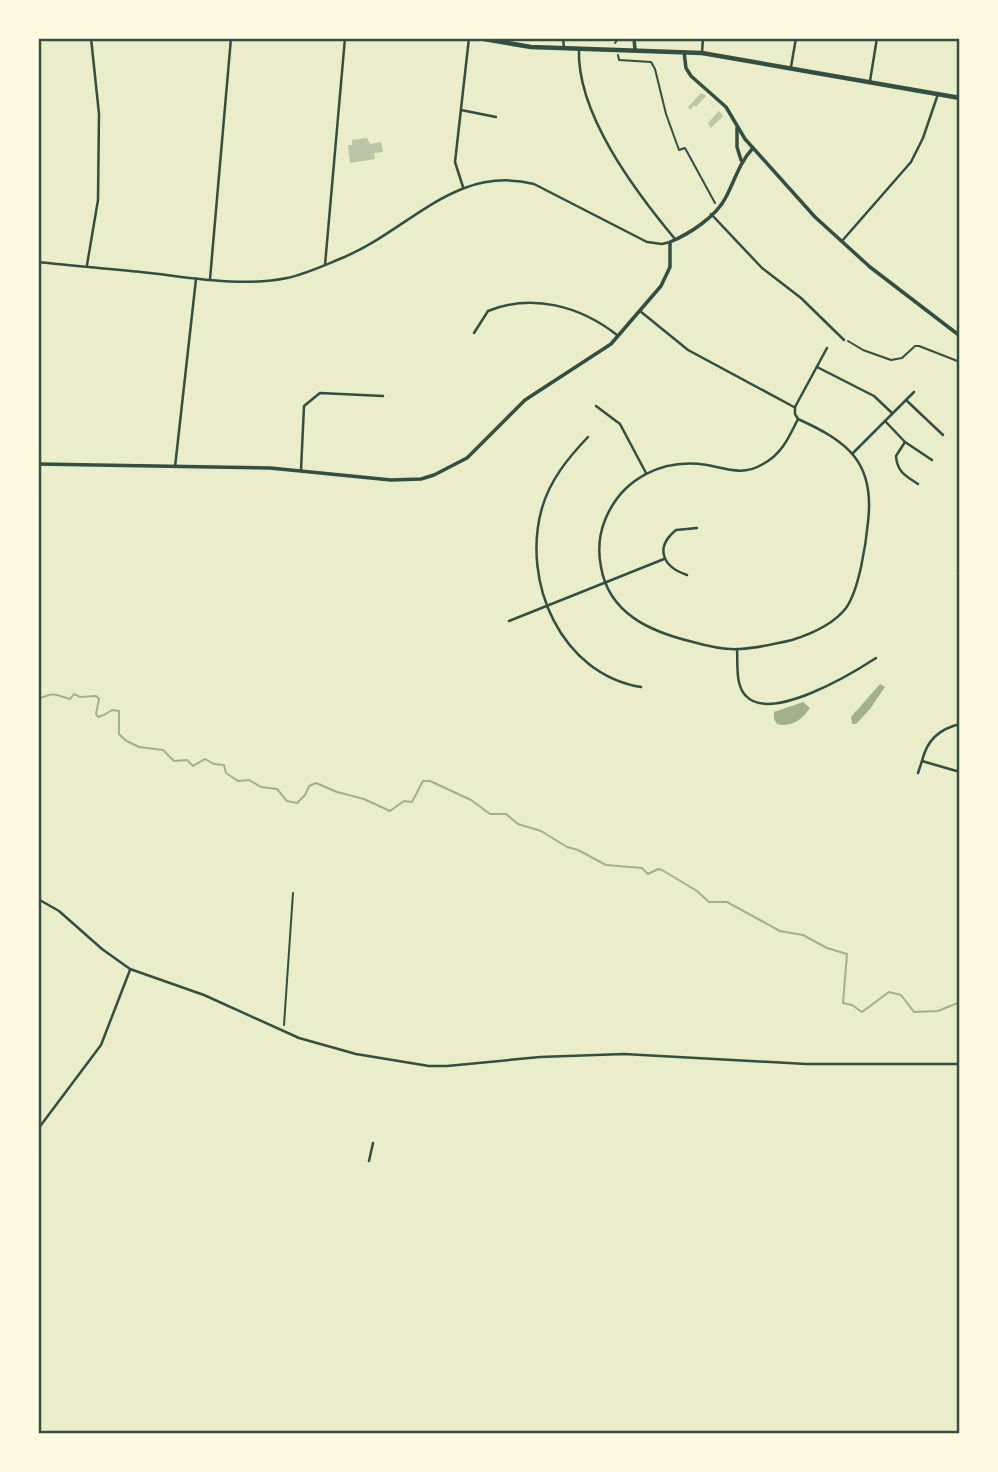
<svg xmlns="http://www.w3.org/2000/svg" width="998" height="1472" font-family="'Roboto Condensed',sans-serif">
<rect width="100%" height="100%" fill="#e9edc9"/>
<g fill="#a3b18a">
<polygon points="880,684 885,687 870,709 856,724 852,724 851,717"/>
<path d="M803,702L810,708C803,719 791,728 777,724L774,719V712Z"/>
</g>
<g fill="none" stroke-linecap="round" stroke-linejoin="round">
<path stroke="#a3b18a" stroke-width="2" d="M38,699C55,692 53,694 70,699L74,694L80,697L96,696L99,699L96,714L98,717L104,715L112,710L119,711V734L125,740L139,747L163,750L174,761L187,760L193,766L205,759L214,764L224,765L226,773L238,781L249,780L261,787L277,789L287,801L297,803L305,795L309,786L316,783L337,792L364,799L390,811L404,801L412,802L423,781H430L471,800L490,814H506L518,824L541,831L567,847L578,850L606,865L642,868L648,874L658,869L662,870L697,891L709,902H727L780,931L803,935L827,948L847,954L843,1003L852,1005L862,1012L889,992L901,995L914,1012L938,1011L960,1002"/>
</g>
<g fill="#bcc5a7">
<polygon points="701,93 706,96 696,107 694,105 690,110 688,107"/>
<polygon points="719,111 723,116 711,128 708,123"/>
<polygon points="367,138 370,144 381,142 383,152 374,153 375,159 350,163 348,145 352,145 352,140"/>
</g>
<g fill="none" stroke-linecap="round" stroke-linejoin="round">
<g stroke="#344e41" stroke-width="2">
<polyline points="615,43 619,38"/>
<polyline points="618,55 619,60 651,62 655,69 666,114 679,150 685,148 715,203"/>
<polyline points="848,341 863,350 891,360 902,358 915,346 919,346 960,362"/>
<polyline points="284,1025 293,893"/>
</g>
<g stroke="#344e41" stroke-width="2.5">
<polyline points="563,38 564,48"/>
<path d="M579,48C576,113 635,191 675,239"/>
<polyline points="702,53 703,38"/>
<polyline points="791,67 796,38"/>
<polyline points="870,81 877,38"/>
<polyline points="957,98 960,88"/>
<polyline points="461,110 496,117"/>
<polyline points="463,187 455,162 469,38"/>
<polyline points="711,214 762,268 801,298 844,340"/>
<polyline points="842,241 911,162 923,138 938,94"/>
<path d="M38,262C76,266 113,269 150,273C194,278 243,287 287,278C306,274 325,265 342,258C410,230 455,164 534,184L647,242L662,244L670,242"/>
<polyline points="87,265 98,200 99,114 91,38"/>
<polyline points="325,265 345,38"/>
<polyline points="210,279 231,38"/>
<polyline points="640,311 688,350 794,407"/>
<path d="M474,333L488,311C532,293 580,306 617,335"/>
<polyline points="817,367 874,396 892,413"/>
<polyline points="906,400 914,392"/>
<polyline points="596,406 620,424 646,473"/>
<path d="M795,407V414L798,419C849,442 875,463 868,522C866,544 859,590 846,608C833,625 811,634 792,640C775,644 757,648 740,649C725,650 707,646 693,642C651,632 609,614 601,567C598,552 599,535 605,520C622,478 663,458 707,465C727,469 744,476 763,464C782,454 789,437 798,419"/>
<polyline points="795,407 827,348"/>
<polyline points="885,421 905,442 932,460"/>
<path d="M588,437C568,458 550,480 542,508C521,582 561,674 641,687"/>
<path d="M905,442L896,456C897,472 906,476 918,484"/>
<polyline points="853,453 906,400 943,435"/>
<polyline points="175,467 196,279"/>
<polyline points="301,470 304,406 320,393 383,396"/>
<polyline points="958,570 960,571"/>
<path d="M687,575C663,567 654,548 676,530L697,528"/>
<polyline points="509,621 664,559"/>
<path d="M737,649C738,664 735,685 746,696C771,723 853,673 876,658"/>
<path d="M960,724C939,729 927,740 922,761L960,772"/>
<polyline points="918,773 922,761"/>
<polyline points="38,899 59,911 102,949 130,969 204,995 299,1038 356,1054 429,1066 447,1066 540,1057 624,1054 806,1064 960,1064"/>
<polyline points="38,1129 101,1045 130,970"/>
<polyline points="369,1161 373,1143"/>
</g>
<g stroke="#344e41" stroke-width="3.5">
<polyline points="634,38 635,50"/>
<polyline points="684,52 686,68 691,76 726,107 745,139 815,217 870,267 960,336"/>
<polyline points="737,128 737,147 741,160"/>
<path d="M38,464L270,468L391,480L421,479L434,475L467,458L525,400L611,344L661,286L670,267V242C689,234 716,217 726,197C735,180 739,163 753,148"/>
</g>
<polyline stroke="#344e41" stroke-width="4.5" points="478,38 531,47 702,53 960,98"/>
</g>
<rect width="998" height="1472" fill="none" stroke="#fefae0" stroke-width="80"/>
<rect x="40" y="40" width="918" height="1392" fill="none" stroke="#344e41" stroke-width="2.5"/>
</svg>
